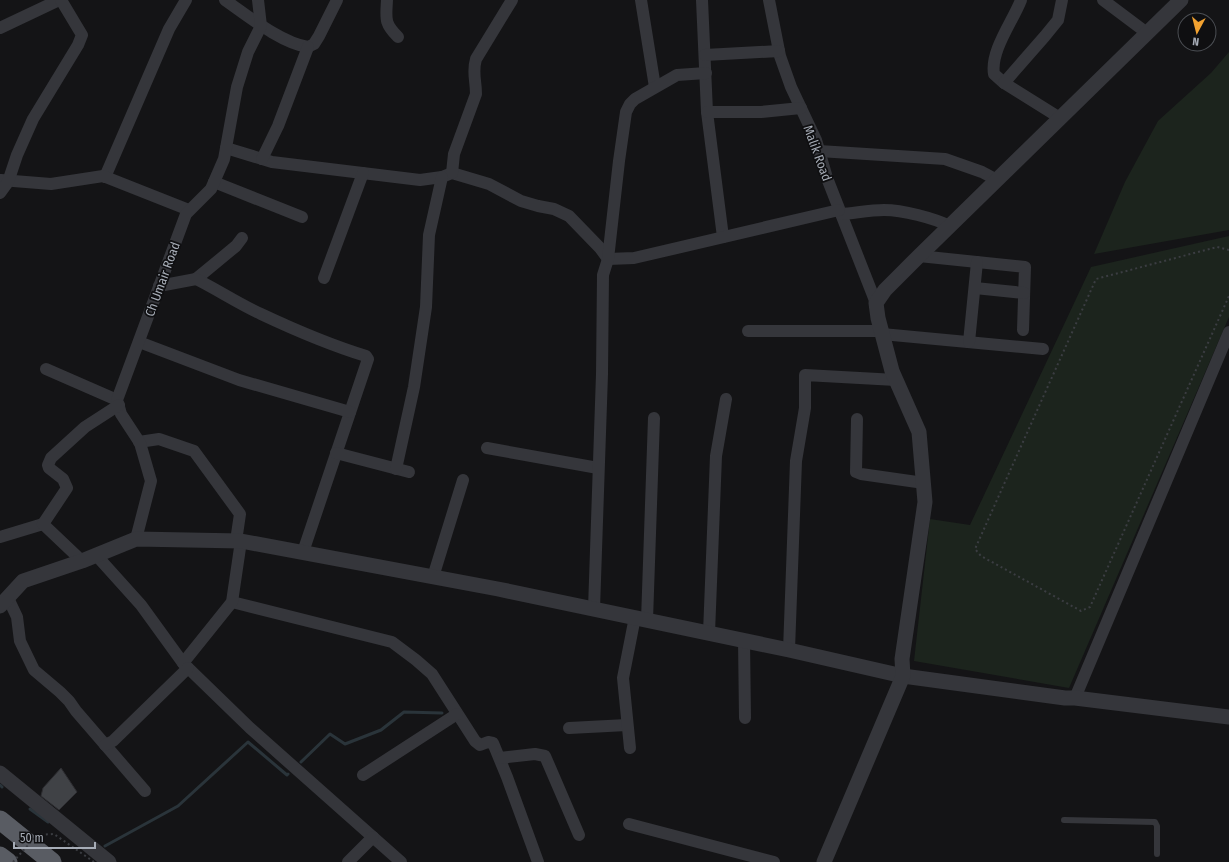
<svg xmlns="http://www.w3.org/2000/svg" width="1229" height="862" font-family="'Fira Sans Condensed',sans-serif">
<rect width="100%" height="100%" fill="#141416"/>
<g fill="#1c241d">
<polygon points="1229,52 1229,230 1094,254 1125,182 1158,121 1211,73"/>
<polygon points="1229,236 1229,317 1069,688 914,661 930,519 970,525 1091,267"/>
</g>
<g fill="none" stroke-linecap="round" stroke-linejoin="round">
<g stroke="#2a343a" stroke-width="3">
<polyline points="301,762 330,734 345,744 381,730 404,712 442,713"/>
<polyline points="0,785 2,787"/>
<polyline points="30,809 48,822"/>
<polyline points="105,846 178,806 248,742 287,775 288,774"/>
</g>
</g>
<polygon fill="#404246" stroke="#2e2e32" points="61,768 77,792 59,810 41,796 43,788"/>
<g fill="none" stroke-linecap="round" stroke-linejoin="round">
<polyline stroke="#3b3d42" stroke-width="2" stroke-dasharray="2 3" stroke-linecap="butt" points="1229,250 1217,247 1096,279 975,549 981,556 1081,611 1090,607 1229,296"/>
<polyline stroke="#35363b" stroke-width="6" points="1064,820 1155,822 1157,826 1157,854"/>
<g stroke="#35363b" stroke-width="12">
<path d="M225,0C248,16 281,43 308,47L314,44L319,36L337,0"/>
<path d="M387,0C386,19 384,23 398,37"/>
<polyline points="641,0 655,87"/>
<polyline points="702,0 707,112 723,237"/>
<polyline points="769,0 780,56 791,87 816,140 827,178 876,303"/>
<polyline points="1103,0 1147,33"/>
<polyline points="0,28 59,0"/>
<polyline points="705,55 779,51"/>
<path d="M1004,83L994,74C990,51 1013,21 1021,0"/>
<polyline points="707,112 761,112 801,108"/>
<polyline points="1060,118 1004,83 1045,36 1058,20 1062,0"/>
<polyline points="226,148 272,162 420,180 442,177 452,173 489,184 521,201 538,206 554,209 569,216 600,248 608,259"/>
<polyline points="819,151 945,159 982,172 997,180"/>
<polyline points="262,159 278,126 308,47"/>
<path d="M452,173L454,154L476,94C476,80 472,72 476,59L512,0"/>
<polyline points="105,177 169,29 186,0"/>
<polyline points="1,180 51,184 103,176 189,210"/>
<polyline points="214,182 302,217"/>
<polyline points="0,193 8,182 17,155 33,119 78,45 82,35 61,0"/>
<path d="M841,214C855,213 870,210 884,210C903,210 933,218 950,226"/>
<polyline points="919,256 1025,267 1023,330"/>
<polyline points="608,259 634,258 839,210"/>
<polyline points="324,278 363,173"/>
<polyline points="196,279 236,246 242,238"/>
<path d="M159,286L196,279C218,290 239,304 261,314C295,330 330,345 366,356L368,359L303,552"/>
<polyline points="975,288 1024,293"/>
<polyline points="748,331 881,331"/>
<polyline points="882,334 1043,349"/>
<polyline points="139,342 239,380 350,412"/>
<polyline points="969,342 977,262"/>
<polyline points="46,369 117,400"/>
<polyline points="857,419 856,472 861,474 924,483"/>
<polyline points="139,442 159,439 194,451 240,514 236,541"/>
<polyline points="487,448 598,468"/>
<polyline points="336,453 409,472"/>
<polyline points="396,469 414,387 426,307 429,235 442,177"/>
<polyline points="0,537 43,524"/>
<polyline points="136,539 151,481 140,443 121,414 117,400 186,214 211,189 224,159 237,87 248,52 261,26 258,0"/>
<polyline points="96,555 141,605 183,663 250,728 401,862"/>
<polyline points="82,561 43,524 67,488 63,479 49,468 48,465 51,458 85,427 119,405"/>
<polyline points="433,577 463,480"/>
<polyline points="8,598 17,617 20,641 34,670 60,692 69,701 76,711 145,791"/>
<polyline points="232,602 392,642 416,660 432,674 475,741 480,745 488,742 493,743 507,777 538,862"/>
<polyline points="594,609 602,374 603,275 608,259 619,161 626,112 630,104 635,99 677,75 706,73"/>
<polyline points="647,620 654,418"/>
<polyline points="709,633 716,456 726,399"/>
<polyline points="744,640 745,718"/>
<polyline points="789,650 796,461 805,408 805,375 896,380"/>
<polyline points="183,663 232,602 241,541"/>
<polyline points="1075,698 1229,332"/>
<polyline points="569,728 627,725"/>
<polyline points="105,745 113,741 188,668"/>
<polyline points="630,748 623,678 635,617"/>
<polyline points="500,758 535,754 545,756 579,835"/>
<polyline points="363,775 457,714"/>
<polyline points="629,824 774,862"/>
<polyline points="348,862 373,837"/>
</g>
<g stroke="#35363b" stroke-width="15">
<polyline points="0,606 23,581 82,561 136,539 241,541 498,589 789,650 903,676 1065,698 1075,698 1229,717"/>
<polyline points="0,773 109,862"/>
<polyline points="824,862 903,676 902,659 925,502 919,432 892,371 878,318 876,303 885,290 919,256 1181,0"/>
</g>
<g stroke="#595c63" stroke-width="19">
<polyline points="0,820 52,862"/>
<polyline points="0,856 8,862"/>
</g>
<polyline stroke="#3b3d42" stroke-width="2" stroke-dasharray="2 3" stroke-linecap="butt" points="13,862 37,835 54,834 94,862"/>
</g>
<g text-anchor="middle" stroke-width="3.5" stroke-linejoin="round" paint-order="stroke">
<g font-size="13" fill="#a6acb6" stroke="#0f0f11">
<text transform="translate(818 153) rotate(70)" y="5">Malik Road</text>
<text transform="translate(162 279) rotate(-70)" y="5">Ch Umair Road</text>
</g>
</g>
<g transform="translate(1197 32) rotate(187)"><circle r="19" fill="#0f0f11" stroke="#4b4e53"/>
<path d="M0-3L7 15L0 10L-7 15Z" fill="#f1a130"/>
<text y="-6" font-size="11" font-weight="bold" text-anchor="middle" fill="#a6acb6">N</text>
</g>
<path d="M14 842v6h81v-6" fill="none" stroke="#a6acb6" stroke-width="2"/>
<text x="20" y="842" font-size="12" fill="#a6acb6" stroke="#0f0f11" stroke-width="3" paint-order="stroke">50 m</text>
</svg>
